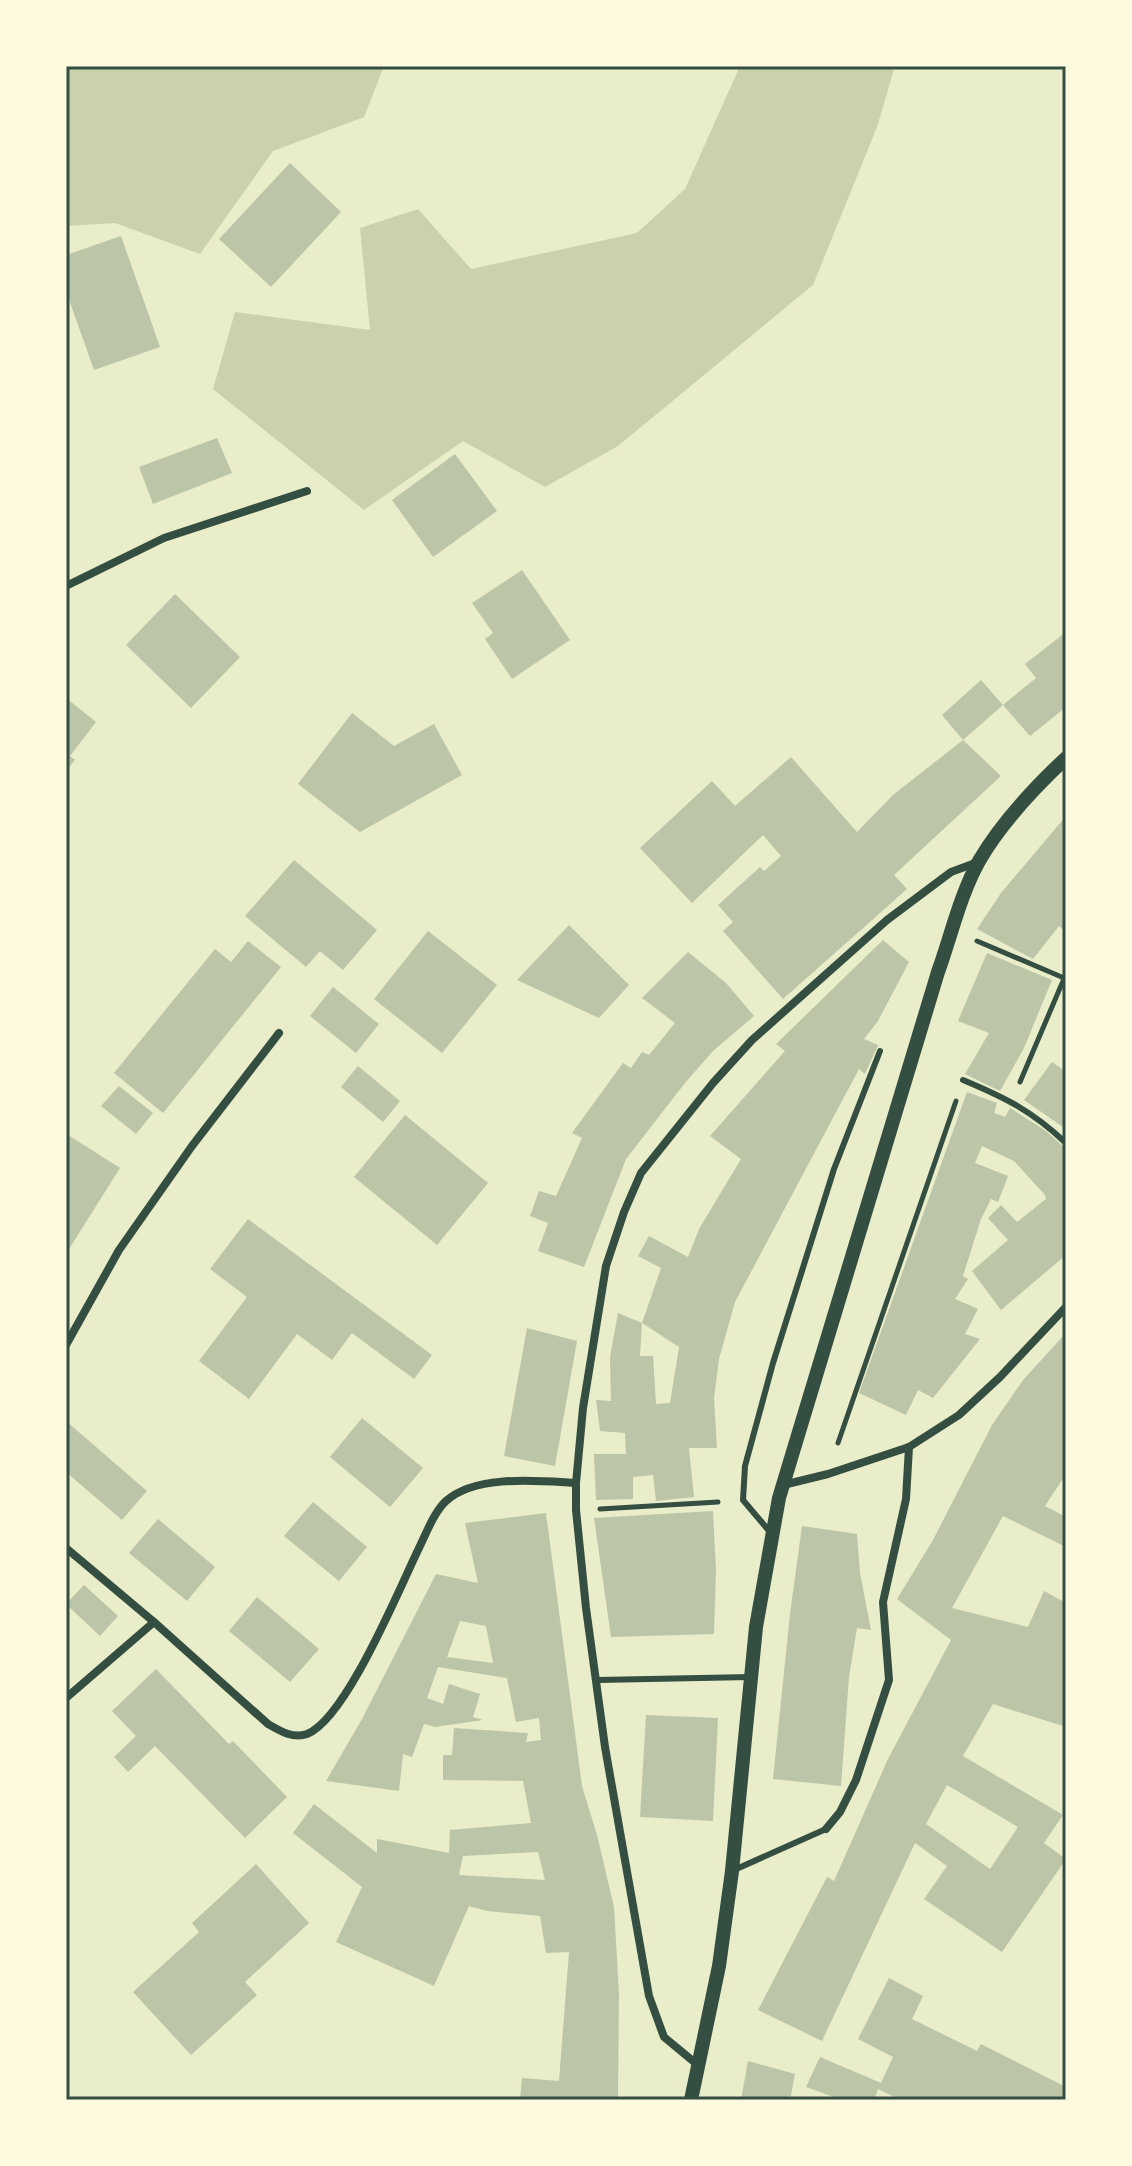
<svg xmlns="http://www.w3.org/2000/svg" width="1132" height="2166" font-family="'Exo 2',sans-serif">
<rect width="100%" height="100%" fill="#e9edc9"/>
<g fill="#cad2ad">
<polygon points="66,66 384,66 364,117 273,151 200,254 115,223 66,226"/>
<polygon points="740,66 895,66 877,127 813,285 618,446 545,487 463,441 364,510 213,389 235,312 370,330 360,228 418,209 471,269 637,233 685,189"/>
</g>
<g fill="#bcc5a7" fill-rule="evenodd">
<polygon points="290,163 341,212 271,287 219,239"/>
<polygon points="121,236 160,347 94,370 66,291 66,255"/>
<polygon points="217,438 232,473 153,504 139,467"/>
<polygon points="455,454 497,511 433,557 392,500"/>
<polygon points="522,570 570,640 512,679 485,639 493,633 472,603"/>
<polygon points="175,594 240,657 191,708 126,645"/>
<polygon points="1066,632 1066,707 1030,736 1003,705 1036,678 1025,664"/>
<polygon points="981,680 1003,705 963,740 942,715"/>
<polygon points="66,698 96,722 70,756 75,760 66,771"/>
<polygon points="352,713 394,746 434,724 462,775 360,832 298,784"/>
<polygon points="963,740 1001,776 894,875 907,889 783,999 723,931 733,922 718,905 760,867 764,871 781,856 763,835 692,903 640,848 712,781 735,806 791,757 857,832 893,795"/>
<polygon points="1066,816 1066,932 1059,926 1033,959 977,929 1001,893"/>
<polygon points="294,860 377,930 343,970 320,951 306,967 245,916"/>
<polygon points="569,925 629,985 599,1018 517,980"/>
<polygon points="428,931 497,985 442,1053 374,999"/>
<polygon points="883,940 909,962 878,1021 864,1039 878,1045 865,1074 859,1069 735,1302 719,1359 714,1398 717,1448 689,1448 694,1497 656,1501 653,1475 633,1477 633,1499 596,1500 594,1454 626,1454 625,1433 600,1431 596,1400 611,1401 610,1357 618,1313 642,1323 640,1356 653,1356 656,1404 670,1403 679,1347 642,1323 661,1268 638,1256 649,1236 688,1257 699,1229 741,1159 710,1136 785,1051 776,1044"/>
<polygon points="248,941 281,967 163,1113 114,1073 215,949 231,962"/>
<polygon points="688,952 726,983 754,1016 713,1051 685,1083 626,1159 584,1267 538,1251 548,1223 530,1216 539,1191 556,1196 582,1138 572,1133 623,1063 631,1068 642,1052 649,1055 675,1023 642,998"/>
<polygon points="987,953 1052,980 1024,1048 1000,1091 965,1074 989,1033 958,1021"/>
<polygon points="333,987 379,1024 356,1053 310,1016"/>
<polygon points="1052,1062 1066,1072 1066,1129 1024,1100"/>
<polygon points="358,1066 400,1101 383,1122 341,1087"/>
<polygon points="119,1086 153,1113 136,1134 101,1106"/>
<polygon points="967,1092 997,1103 994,1113 1005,1117 1010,1108 1046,1131 1066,1149 1066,1255 1001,1310 972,1271 1008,1240 988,1218 1001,1205 1017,1222 1046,1199 1045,1195 1014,1161 982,1146 975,1163 1008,1176 998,1202 991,1199 981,1219 963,1276 968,1279 955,1299 978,1309 965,1334 980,1339 933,1398 918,1390 906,1415 859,1393"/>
<polygon points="405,1115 488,1183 437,1245 354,1177"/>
<polygon points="68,1135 120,1168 69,1249 66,1247 66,1138"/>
<polygon points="248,1219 432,1355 414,1379 352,1333 332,1360 297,1334 249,1399 199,1361 247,1297 210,1269"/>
<polygon points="527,1328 577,1341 555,1466 504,1456"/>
<path d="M1066,1333V1474L1045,1506L1066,1517V1547L1003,1516L952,1608L1028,1627L1044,1591L1066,1603V1727L993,1704L963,1756L1063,1815L1044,1843L1066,1859L1002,1952L924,1899L947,1866L915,1843L822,2041L758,2010L827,1877L834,1881L888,1759L951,1640L897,1599L933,1540L992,1425L1023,1380ZM947,1785L1018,1827L990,1869L926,1824Z"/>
<polygon points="362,1418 423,1468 390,1507 330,1457"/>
<polygon points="66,1421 147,1491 122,1520 66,1472"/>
<polygon points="313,1502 367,1547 339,1581 284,1536"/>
<polygon points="713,1511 716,1570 714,1634 611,1637 594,1518"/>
<path d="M546,1513L582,1786L597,1835L614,1907L619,1994L618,2100H520L522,2078L559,2081L569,1952L546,1953L540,1916L487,1911L469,1906L434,1986L336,1942L362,1887L293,1833L314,1804L377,1853V1839L449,1853L450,1830L531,1823L523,1781L443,1780V1755H452L454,1728L528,1733L526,1742L541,1740L539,1718L516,1722L507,1678L438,1667L427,1698L443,1704L449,1684L480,1694L473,1717L483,1720L435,1727L424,1724L412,1757L403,1754L399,1791L326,1781L362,1719L436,1574L478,1583L465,1523ZM460,1621L486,1626L493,1663L447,1657ZM538,1852L545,1880L459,1875L463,1856Z"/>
<polygon points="158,1519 215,1567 187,1601 129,1553"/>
<polygon points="802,1526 857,1534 860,1573 871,1630 857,1628 849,1677 841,1786 773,1779 790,1614"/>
<polygon points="84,1585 118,1616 100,1636 66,1604"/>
<polygon points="257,1597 319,1649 290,1682 229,1631"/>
<polygon points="156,1669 229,1744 233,1741 287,1797 245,1838 155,1746 128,1772 114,1757 136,1736 112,1711"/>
<polygon points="646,1715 718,1718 713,1821 640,1817"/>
<polygon points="256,1864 309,1923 245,1982 257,1995 191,2055 133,1992 199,1932 192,1923"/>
<polygon points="889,1978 923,1996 912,2019 977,2051 981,2044 1066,2087 1066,2100 901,2100 878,2089 874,2100 842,2100 806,2087 820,2057 881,2083 893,2057 858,2039"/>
<polygon points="748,2061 795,2074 790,2100 741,2100"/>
</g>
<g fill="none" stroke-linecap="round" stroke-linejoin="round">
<g stroke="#344e41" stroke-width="5">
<polyline points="977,941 1064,978"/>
<polyline points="1020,1082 1066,974"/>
<polyline points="838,1443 956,1101"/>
<polyline points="600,1509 718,1502"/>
</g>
<g stroke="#344e41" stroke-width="6">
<path d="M963,1080C1006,1098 1032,1111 1066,1143"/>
<polyline points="770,1532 743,1500 745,1466 773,1363 834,1169 880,1051"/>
<polyline points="598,1680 751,1677"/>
<polyline points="734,1870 826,1829"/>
</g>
<g stroke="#344e41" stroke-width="8">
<polyline points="66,586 164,538 307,491"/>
<polyline points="66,1345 119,1250 192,1146 279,1033"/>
<polyline points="783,1485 828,1474 909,1447 959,1415 1000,1377 1066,1307"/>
<path d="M66,1548L154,1622L268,1724C280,1731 293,1739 307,1734C346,1719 399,1589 419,1548C426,1534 434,1512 446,1501C476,1474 539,1481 576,1483"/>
<polyline points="66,1698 154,1622"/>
<polyline points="826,1829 840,1812 856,1780 889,1680 883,1602 906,1499 909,1447"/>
<polyline points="699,2066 664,2037 649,1996 605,1747 586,1608 576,1510 576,1483 583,1408 606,1266 624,1212 641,1173 713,1083 752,1040 887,920 951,872 978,862"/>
</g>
<path stroke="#344e41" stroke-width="14" d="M691,2100L719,1966L732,1871L756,1627L779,1498L938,972C951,936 960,895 979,861C1001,823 1034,788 1066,758"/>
</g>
<rect width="1132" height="2166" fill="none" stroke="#fefae0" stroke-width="136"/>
<rect x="68" y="68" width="996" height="2030" fill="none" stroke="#344e41" stroke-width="3"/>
</svg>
